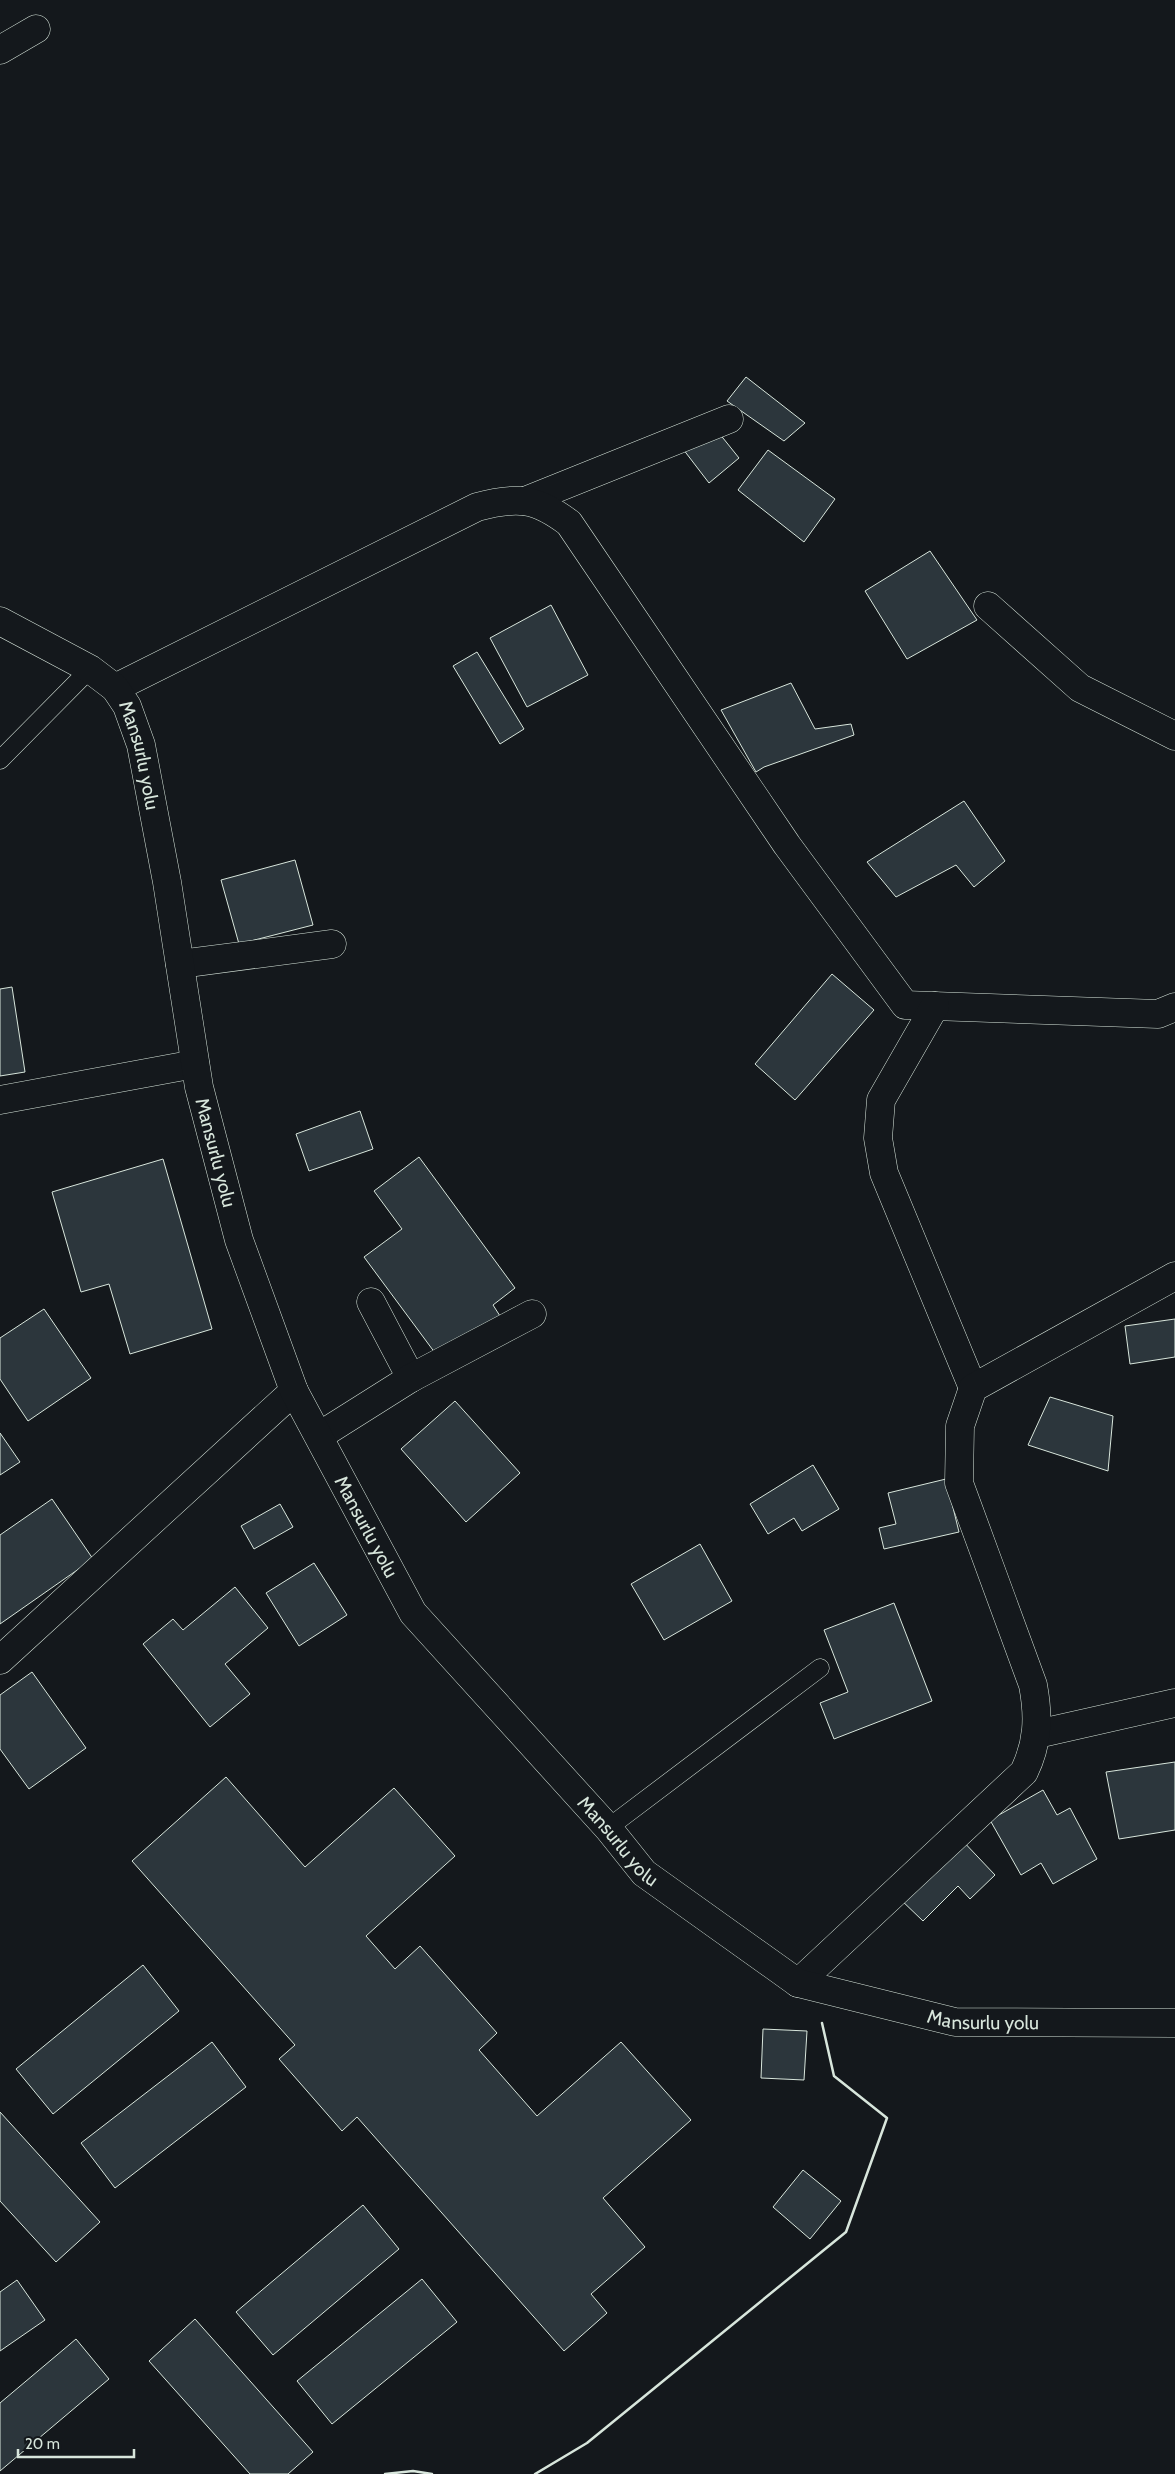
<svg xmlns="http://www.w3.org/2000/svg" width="1175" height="2474" font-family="Cabin,sans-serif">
<rect width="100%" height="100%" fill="#14181c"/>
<g fill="#2c363c" stroke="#d8e6dc">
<polygon points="746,377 805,423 784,441 727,401"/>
<polygon points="719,433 739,458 709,483 683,449"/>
<polygon points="768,450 835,499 804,542 738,490"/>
<polygon points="930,551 977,620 907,659 865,591"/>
<polygon points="551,605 588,675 527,707 490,638"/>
<polygon points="477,652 524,729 500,744 453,666"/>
<polygon points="791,683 815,729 851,724 854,735 764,767 756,772 721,710"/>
<polygon points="964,801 1005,861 974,887 956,865 896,897 867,862"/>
<polygon points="295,860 313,925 239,944 221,880"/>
<polygon points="832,974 874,1010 795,1100 755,1064"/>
<polygon points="12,987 25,1072 0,1076 0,989"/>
<polygon points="360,1111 373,1149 309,1171 296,1134"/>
<polygon points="419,1157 515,1288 493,1305 500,1316 441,1361 364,1257 402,1229 374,1191"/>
<polygon points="163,1159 212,1329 130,1354 109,1284 81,1292 52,1192"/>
<polygon points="44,1309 91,1378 28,1421 0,1379 0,1338"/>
<polygon points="1175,1319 1175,1357 1130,1364 1125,1326"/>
<polygon points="1050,1397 1113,1416 1108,1471 1028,1445"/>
<polygon points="455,1401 520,1473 466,1522 401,1449"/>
<polygon points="0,1433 20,1462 0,1475"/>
<polygon points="813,1465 839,1509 802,1531 794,1518 768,1534 750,1504"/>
<polygon points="946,1479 959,1532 884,1549 879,1528 896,1524 888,1493"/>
<polygon points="52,1499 93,1559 0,1624 0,1535"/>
<polygon points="280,1504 293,1527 254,1549 241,1526"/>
<polygon points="700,1544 732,1601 664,1640 631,1584"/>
<polygon points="314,1563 347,1615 299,1646 266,1593"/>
<polygon points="235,1587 268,1628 225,1664 250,1694 210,1727 143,1644 173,1619 183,1630"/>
<polygon points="894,1603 932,1701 834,1739 820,1703 848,1692 824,1630"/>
<polygon points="32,1672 86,1748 29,1789 0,1749 0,1695"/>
<polygon points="1175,1762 1175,1830 1119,1839 1106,1772"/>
<polygon points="226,1777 305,1867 394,1788 455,1856 366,1936 395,1969 420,1946 497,2033 479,2050 537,2116 621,2042 691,2120 603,2198 645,2247 591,2294 607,2313 564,2351 357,2117 342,2131 279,2059 295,2045 132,1861"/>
<polygon points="1043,1790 1057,1815 1070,1808 1097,1859 1053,1884 1041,1863 1021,1875 990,1820"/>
<polygon points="959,1837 995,1875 970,1899 958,1886 923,1921 898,1897"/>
<polygon points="143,1965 179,2011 53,2114 16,2069"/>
<polygon points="763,2029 807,2031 804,2080 761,2078"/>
<polygon points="212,2042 246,2087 115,2188 81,2143"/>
<polygon points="0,2112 100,2222 56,2262 0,2201"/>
<polygon points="803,2170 841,2201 810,2239 773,2207"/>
<polygon points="363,2205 399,2249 273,2355 236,2312"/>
<polygon points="422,2279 457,2322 332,2424 297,2381"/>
<polygon points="17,2280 45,2320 0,2351 0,2292"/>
<polygon points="195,2319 313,2452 288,2474 250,2474 149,2361"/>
<polygon points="76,2339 109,2379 0,2471 0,2403"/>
</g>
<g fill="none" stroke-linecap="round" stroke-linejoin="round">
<g stroke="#d8e6dc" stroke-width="19">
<g id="lane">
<polyline points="0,760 90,669"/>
<polyline points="608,1828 820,1668"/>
</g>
</g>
<g stroke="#d8e6dc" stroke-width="29">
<g id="street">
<polyline points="0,50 36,29"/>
<polyline points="525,501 729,419"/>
<polyline points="988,606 1080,688 1175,736"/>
<path d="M115,688L477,507C518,496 536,498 569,523L787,845L905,1005L1158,1014L1175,1007"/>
<polyline points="180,964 332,944"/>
<polyline points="935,1006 881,1100 878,1138 884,1173 973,1388"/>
<polyline points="0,1100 195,1064"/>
<polyline points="371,1302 411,1378"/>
<polyline points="319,1436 411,1378 532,1314"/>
<polyline points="0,1660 294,1391"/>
<polyline points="1037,1734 1175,1703"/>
<path d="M798,1983L1024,1772C1038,1743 1039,1717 1033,1685L959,1483L960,1426L973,1388L1175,1276"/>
</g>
</g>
<g stroke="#d8e6dc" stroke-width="29">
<g id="secondary">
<path id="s1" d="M0,621L90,669L115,688L127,706L141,745L167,882L199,1087L239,1240L294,1391L413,1613L608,1828L644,1873L798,1983L955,2022L1175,2023"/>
</g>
</g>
<use href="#lane" stroke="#14181c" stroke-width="18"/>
<use href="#street" stroke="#14181c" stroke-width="28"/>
<use href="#secondary" stroke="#14181c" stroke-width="28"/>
<g stroke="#d8e6dc" stroke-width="2.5">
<polyline points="385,2474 413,2471 432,2474"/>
<polyline points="535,2474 587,2443 846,2232 887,2118 834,2076 822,2023"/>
</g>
</g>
<g text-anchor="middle" stroke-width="4" stroke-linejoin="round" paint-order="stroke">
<g font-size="19" fill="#d8e6dc" stroke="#14181c">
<text dy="7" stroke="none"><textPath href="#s1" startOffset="206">Mansurlu yolu</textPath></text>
<text dy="7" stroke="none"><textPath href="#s1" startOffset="611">Mansurlu yolu</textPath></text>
<text dy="7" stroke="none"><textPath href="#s1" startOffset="1016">Mansurlu yolu</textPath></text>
<text dy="7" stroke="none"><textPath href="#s1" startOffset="1421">Mansurlu yolu</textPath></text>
<text dy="7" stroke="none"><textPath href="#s1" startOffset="1841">Mansurlu yolu</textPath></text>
</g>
</g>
<path d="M18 2449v8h116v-8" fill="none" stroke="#d8e6dc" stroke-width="2.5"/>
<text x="25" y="2449" font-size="15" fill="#d8e6dc" stroke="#14181c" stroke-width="4" paint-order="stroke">20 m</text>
</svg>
